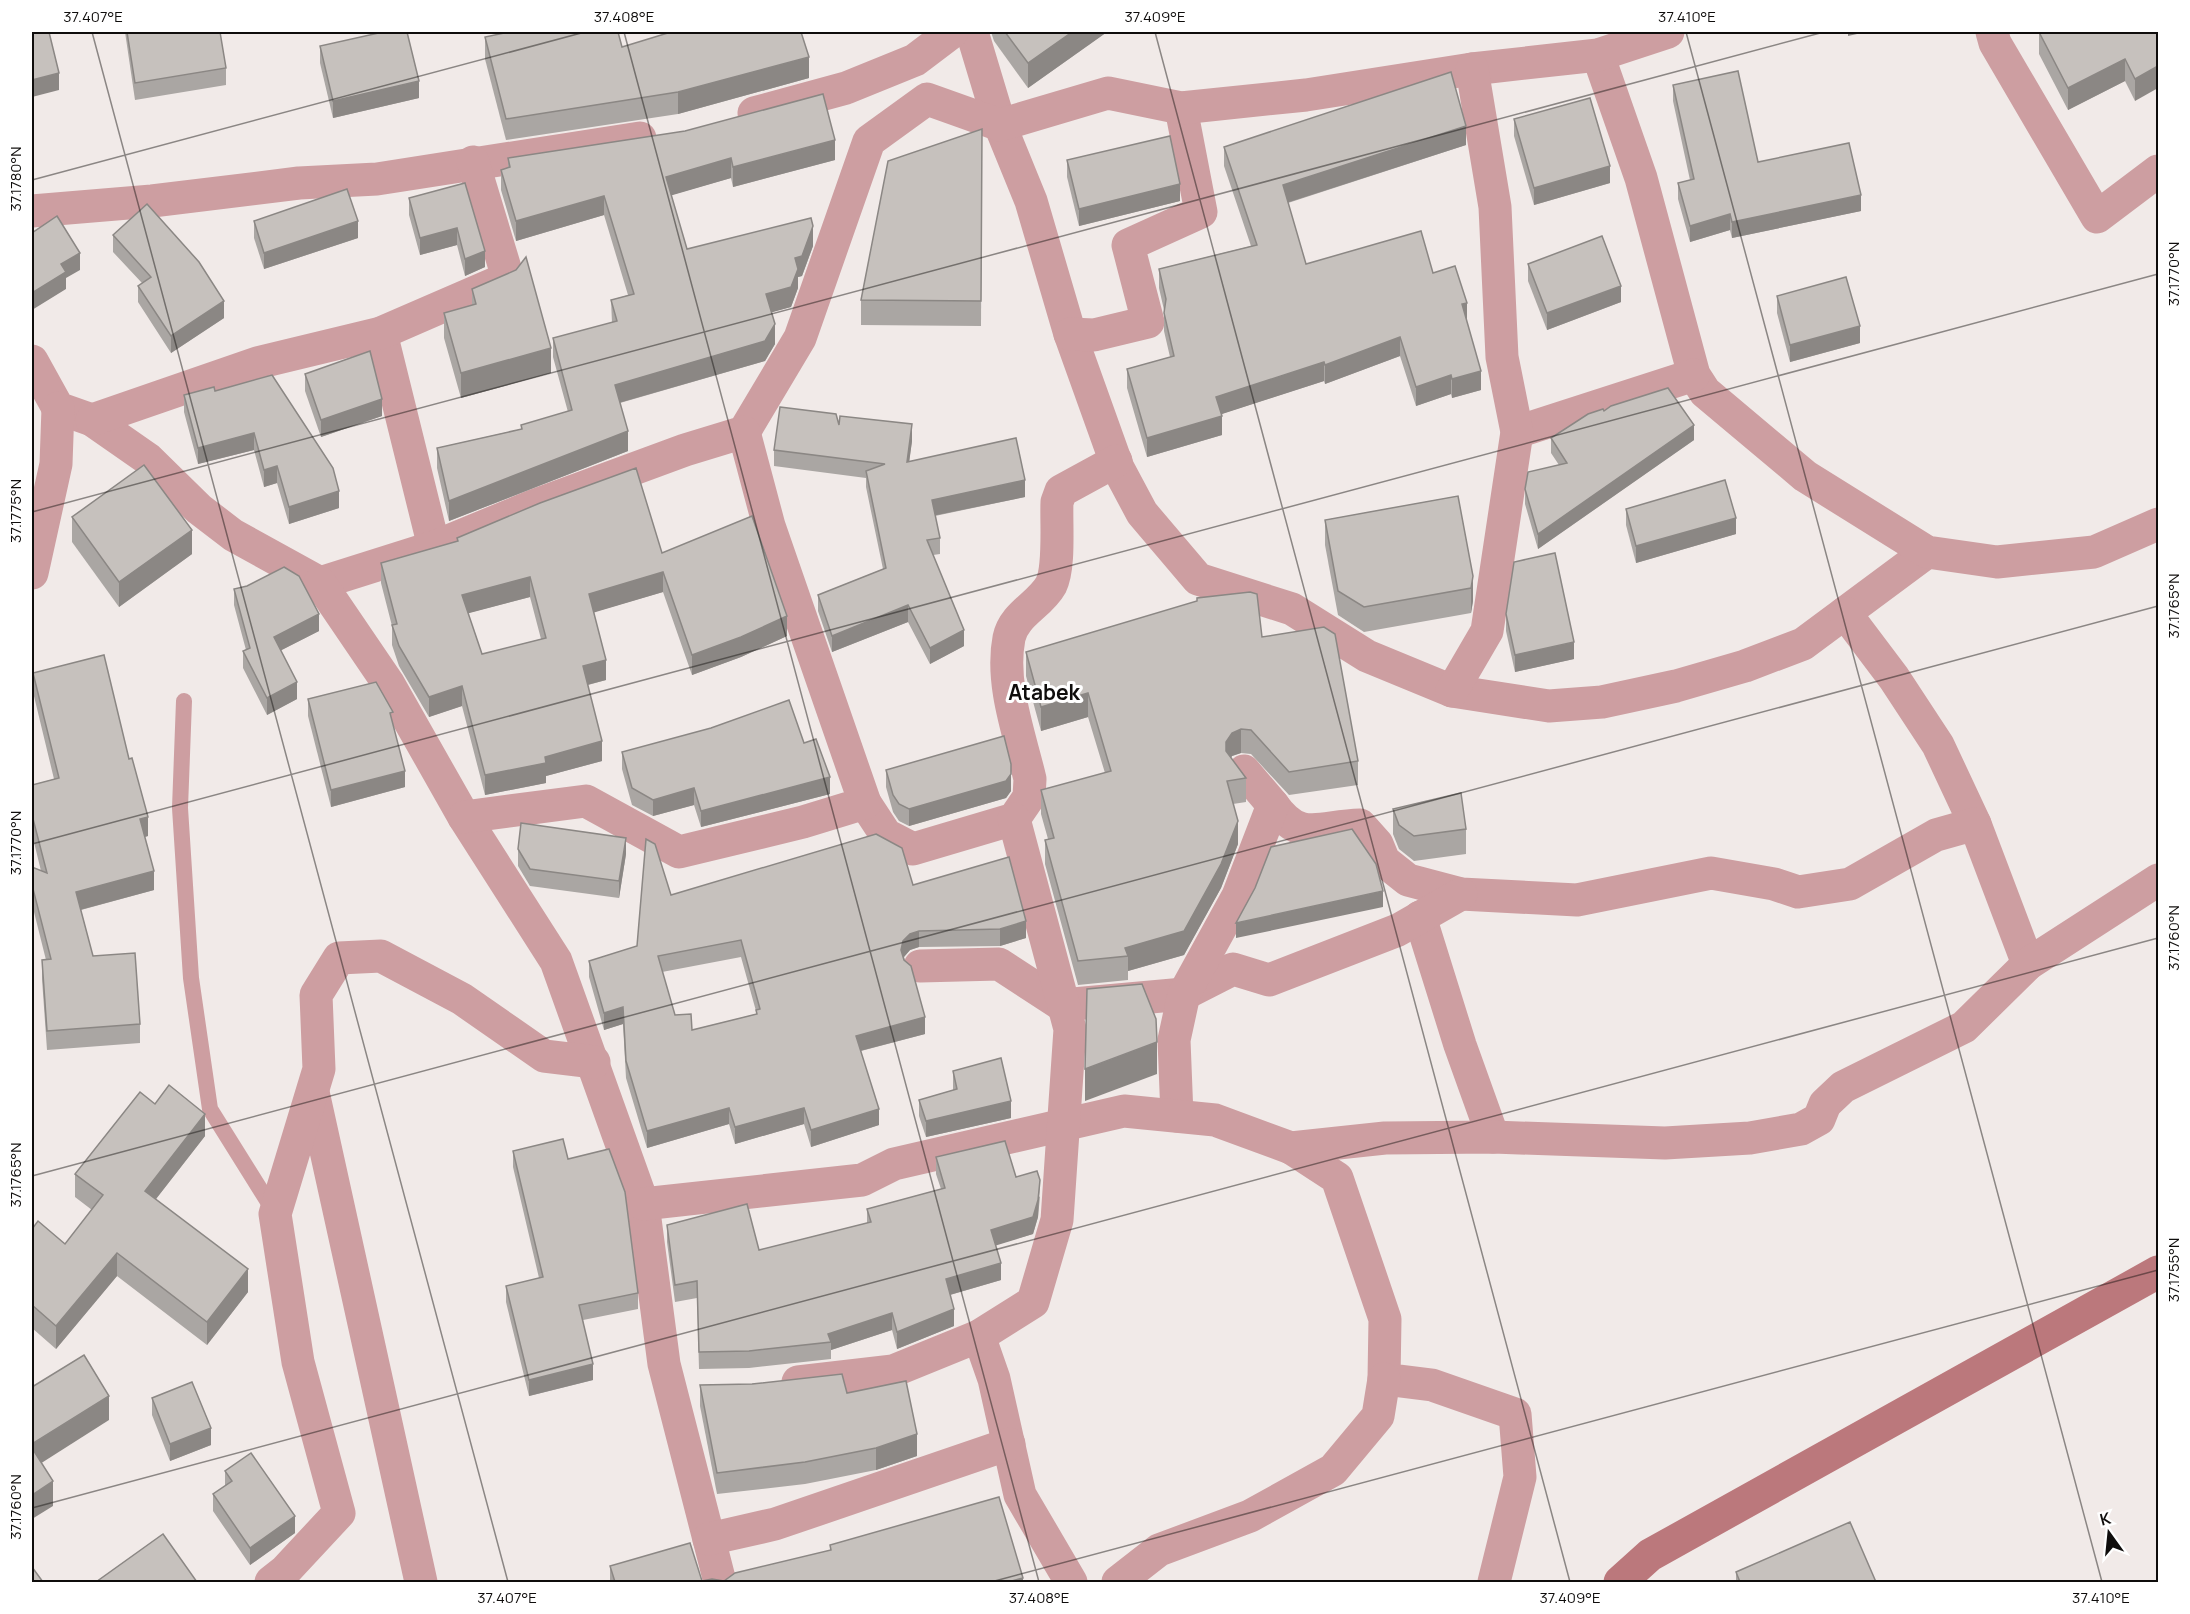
<svg xmlns="http://www.w3.org/2000/svg" width="2190" height="1614" font-family="Manrope,sans-serif">
<rect width="100%" height="100%" fill="#f1eae8"/>
<g fill="none" stroke-linecap="round" stroke-linejoin="round">
<polyline stroke="#cd9ea1" stroke-width="16" points="184,701 180,808 191,978 210,1109 275,1213"/>
<g stroke="#cd9ea1" stroke-width="33">
<polyline points="972,32 1000,125 1031,201 1070,334 1118,468 1142,513 1198,579 1292,609 1367,656 1452,691 1549,706 1602,702 1676,686 1745,666 1803,644 1927,552"/>
<polyline points="1992,32 1995,43 2097,217 2158,171"/>
<polyline points="1598,55 1641,178 1694,375 1705,392 1805,476 1927,552 1997,562 2094,552 2158,524"/>
<polyline points="754,113 846,88 915,60 952,32"/>
<polyline points="32,211 152,201 299,183 377,179 640,138"/>
<polyline points="381,333 434,547"/>
<polyline points="1070,334 1094,335 1148,322 1128,245 1201,212 1181,108"/>
<polyline points="32,361 58,408 92,420 148,459 199,509 233,535 320,583 434,547 533,506 685,450 744,432 800,338 869,141 927,99 1000,125 1108,93 1181,108 1306,95 1472,69 1598,55 1668,32"/>
<polyline points="92,420 257,363 381,333 508,278 473,162"/>
<polyline points="1517,432 1694,375"/>
<polyline points="32,573 56,464 58,408"/>
<polyline points="320,583 388,683 464,817 556,961 643,1204 664,1364 720,1582"/>
<polyline points="1845,613 1894,678 1938,745 1975,824"/>
<polyline points="1452,691 1487,631 1517,432 1502,357 1495,207 1472,69"/>
<path d="M865,803L886,835L913,849L1014,819L1029,797L1030,779C1020,736 1000,684 1009,638C1014,614 1040,605 1051,585C1060,567 1056,523 1057,502L1061,491L1116,461"/>
<path d="M1273,805C1301,844 1319,826 1360,825L1377,844L1384,861L1408,880L1461,894L1577,900L1711,873L1774,884L1798,892L1850,884L1936,835L1975,824L2028,964"/>
<polyline points="464,817 586,801 679,852 803,822 865,803 769,526 744,432"/>
<polyline points="1420,917 1460,1045 1493,1137"/>
<polyline points="920,966 999,964 1062,1005 1184,994 1233,969 1269,980 1398,930 1461,894"/>
<polyline points="313,1092 421,1582"/>
<polyline points="1177,1116 1174,1040 1184,994 1238,896 1273,805 1244,771"/>
<polyline points="1291,1148 1337,1178 1385,1319 1384,1379 1432,1385 1515,1414 1520,1477 1494,1582"/>
<polyline points="643,1204 862,1180 894,1164 1124,1111 1215,1120 1291,1148 1385,1138 1493,1137 1665,1143 1750,1138 1801,1129 1819,1119 1825,1104 1843,1087 1964,1027 2028,964 2158,880"/>
<polyline points="979,1336 994,1379 1020,1495 1071,1582"/>
<polyline points="798,1382 893,1371 979,1336 1033,1302 1057,1220 1070,1029 1014,819"/>
<polyline points="709,1539 775,1524 1009,1444"/>
<polyline points="271,1582 285,1571 339,1513 298,1362 275,1214 319,1069 316,995 339,958 381,956 462,999 544,1056 594,1062"/>
<polyline points="1118,1582 1159,1550 1250,1516 1333,1470 1378,1416 1384,1379"/>
</g>
<polyline stroke="#bb787c" stroke-width="33" points="1620,1582 1650,1555 2158,1272"/>
</g>
<g fill="#aaa6a3" fill-rule="evenodd">
<polygon points="125,32 220,32 226,68 226,85 135,100"/>
<polygon points="991,32 1107,32 1028,88 994,41"/>
<polygon points="2039,32 2158,32 2135,101 2125,81 2068,110 2039,54"/>
<polygon points="485,37 622,47 809,78 678,114 506,140 485,59"/>
<polygon points="320,46 419,98 333,118 320,63"/>
<polygon points="1673,85 1758,162 1861,211 1732,238 1730,230 1690,242 1678,199 1678,183 1690,180 1673,101"/>
<polygon points="1514,119 1610,183 1534,205 1514,136"/>
<polygon points="1466,145 1288,203 1306,264 1433,273 1467,322 1481,390 1452,398 1451,394 1416,406 1400,356 1325,384 1324,381 1221,414 1222,435 1147,457 1127,388 1127,369 1170,357 1164,331 1164,310 1159,288 1159,269 1251,246 1224,166 1224,147"/>
<polygon points="982,153 981,326 861,325 861,300"/>
<polygon points="508,158 835,160 733,187 731,178 671,195 687,249 813,246 802,276 798,277 798,288 791,307 771,312 775,344 765,361 620,403 628,451 449,521 437,468 437,448 521,429 521,425 568,412 553,357 553,338 612,323 611,300 628,295 604,215 516,241 501,190 501,170 508,168"/>
<polygon points="1067,160 1180,201 1079,226 1067,177"/>
<polygon points="465,183 485,267 465,276 457,245 420,255 409,215 409,198"/>
<polygon points="254,221 358,238 264,269 254,238"/>
<polygon points="113,235 224,318 171,353 138,302 138,286 142,283 113,252"/>
<polygon points="1528,264 1621,302 1547,330 1528,281"/>
<polygon points="472,289 551,373 461,398 444,338 444,313 472,305"/>
<polygon points="1777,296 1860,343 1790,362 1777,313"/>
<polygon points="305,374 382,416 321,437 305,391"/>
<polygon points="215,391 339,508 289,524 277,483 264,487 254,450 198,464 184,412 184,395"/>
<polygon points="1604,411 1694,440 1538,549 1525,504 1525,489 1559,465 1551,453 1551,438"/>
<polygon points="839,425 912,441 909,462 1025,497 935,516 940,538 940,554 933,555 964,646 930,664 908,622 832,652 818,611 818,595 883,569 866,487 866,478 774,466 774,450"/>
<polygon points="1458,496 1473,601 1471,613 1364,632 1338,615 1325,545 1325,520"/>
<polygon points="1626,509 1736,534 1636,563 1626,525"/>
<polygon points="72,517 192,554 119,607 72,542"/>
<path d="M457,538L662,553L787,636L741,657L692,675L663,592L594,612L606,680L588,685L602,761L546,776V783L485,795L462,706L429,717L399,666L392,645V626L381,583V563L457,541ZM530,597L541,639L482,654L468,613Z"/>
<polygon points="247,586 319,631 281,650 297,699 267,715 243,668 243,651 246,650 234,605 234,589"/>
<polygon points="1506,614 1574,659 1515,672 1506,631"/>
<polygon points="1262,637 1358,761 1358,785 1289,795 1251,754 1241,753 1232,756 1231,758 1246,778 1246,802 1233,804 1238,844 1221,888 1184,955 1128,971 1128,980 1078,985 1045,864 1045,840 1048,839 1041,814 1041,790 1105,773 1088,717 1041,731 1026,676 1026,652"/>
<polygon points="33,673 148,836 145,837 154,890 81,910 93,956 140,1024 140,1043 47,1050 42,979 42,960 46,960 32,904 32,867 41,871 32,834 32,785 54,779 33,692"/>
<polygon points="308,699 393,722 405,787 331,807 308,716"/>
<polygon points="804,743 830,794 701,827 694,805 653,816 632,805 622,769 622,752"/>
<polygon points="886,770 1011,781 1011,791 1006,798 909,826 899,821 893,812 886,787"/>
<polygon points="1393,809 1466,829 1466,854 1414,861 1399,849 1393,834"/>
<polygon points="518,849 626,854 619,898 530,886 518,866"/>
<path d="M913,885L1026,938L1000,946L919,947L910,950L904,957L925,1034L861,1051L879,1125L811,1147L804,1124L735,1144L729,1124L647,1148L626,1078L623,1024L604,1030L589,977V961L637,946L671,895ZM741,957L756,1011V1014L692,1030L675,1015L662,972Z"/>
<polygon points="953,1071 1011,1118 926,1137 919,1116 919,1100 953,1090"/>
<polygon points="155,1104 205,1136 156,1199 248,1292 207,1345 117,1276 56,1349 32,1328 32,1229 65,1244 92,1210 75,1197 75,1174"/>
<polygon points="513,1151 568,1159 638,1293 638,1309 583,1320 593,1380 529,1396 506,1302 506,1286 539,1278 513,1167"/>
<polygon points="936,1157 1016,1177 1040,1197 1038,1217 1033,1234 995,1245 1001,1280 950,1295 954,1326 897,1349 892,1330 831,1350 831,1359 749,1368 699,1369 697,1298 675,1302 667,1242 667,1225 759,1250 867,1223 867,1209 941,1189 936,1174"/>
<polygon points="700,1385 847,1393 917,1456 876,1470 805,1484 717,1494 700,1406"/>
<polygon points="152,1398 211,1445 170,1461 152,1415"/>
<polygon points="225,1471 295,1533 250,1565 213,1511 213,1494 225,1486"/>
<polygon points="830,1545 1023,1582 610,1582 610,1566 702,1581 724,1581 830,1550"/>
<polygon points="1736,1572 1876,1582 1736,1582"/>
</g>
<g fill="#8b8784">
<polygon points="1072,32 1107,32 1028,88 1028,63"/>
<polygon points="1848,32 1866,32 1848,36"/>
<polygon points="809,57 809,78 678,114 678,92"/>
<polygon points="2125,59 2125,81 2068,110 2068,88"/>
<polygon points="2158,66 2158,88 2135,101 2135,79"/>
<polygon points="59,73 59,90 32,97 32,80"/>
<polygon points="419,81 419,98 333,118 333,101"/>
<polygon points="1466,126 1466,145 1283,204 1283,185"/>
<polygon points="835,140 835,160 733,187 733,167"/>
<polygon points="731,158 731,178 666,197 666,177"/>
<polygon points="1610,166 1610,183 1534,205 1534,188"/>
<polygon points="1180,184 1180,201 1079,226 1079,209"/>
<polygon points="1861,195 1861,211 1732,238 1732,222"/>
<polygon points="604,196 604,215 516,241 516,221"/>
<polygon points="1730,214 1730,230 1690,242 1690,226"/>
<polygon points="358,221 358,238 264,269 264,253"/>
<polygon points="813,226 813,246 802,276 798,277 798,288 791,307 766,314 766,294 795,258"/>
<polygon points="457,228 457,245 420,255 420,238"/>
<polygon points="485,251 485,267 465,276 465,259"/>
<polygon points="80,253 80,270 66,278 66,289 32,310 32,293 61,264"/>
<polygon points="1621,286 1621,302 1547,330 1547,313"/>
<polygon points="224,301 224,318 171,353 171,336"/>
<polygon points="1467,303 1467,322 1462,304"/>
<polygon points="775,324 775,344 765,361 615,404 615,385"/>
<polygon points="1860,326 1860,343 1790,362 1790,345"/>
<polygon points="1400,337 1400,356 1325,384 1325,365"/>
<polygon points="551,348 551,373 461,398 461,373"/>
<polygon points="1324,362 1324,381 1216,416 1216,397"/>
<polygon points="1481,371 1481,390 1452,398 1452,379"/>
<polygon points="1451,375 1451,394 1416,406 1416,387"/>
<polygon points="382,399 382,416 321,437 321,420"/>
<polygon points="1222,416 1222,435 1147,457 1147,438"/>
<polygon points="912,424 912,441 907,478 907,462"/>
<polygon points="1694,425 1694,440 1538,549 1538,534"/>
<polygon points="628,431 628,451 449,521 449,501"/>
<polygon points="254,433 254,450 198,464 198,448"/>
<polygon points="277,466 277,483 264,487 264,470"/>
<polygon points="1025,480 1025,497 932,516 932,500"/>
<polygon points="339,491 339,508 289,524 289,507"/>
<polygon points="1736,518 1736,534 1636,563 1636,546"/>
<polygon points="192,530 192,554 119,607 119,582"/>
<polygon points="663,572 663,592 589,614 589,594"/>
<polygon points="1473,576 1473,601 1471,613 1471,588"/>
<polygon points="530,577 530,597 462,615 462,595"/>
<polygon points="908,605 908,622 832,652 832,636"/>
<polygon points="319,614 319,631 274,654 274,637"/>
<polygon points="787,616 787,636 741,657 692,675 692,655"/>
<polygon points="964,630 964,646 930,664 930,648"/>
<polygon points="1574,642 1574,659 1515,672 1515,655"/>
<polygon points="606,660 606,680 583,686 583,666"/>
<polygon points="297,682 297,699 267,715 267,698"/>
<polygon points="462,686 462,706 429,717 429,697"/>
<polygon points="1088,693 1088,717 1041,731 1041,707"/>
<polygon points="1241,729 1241,753 1232,756 1226,765 1226,775 1226,742 1232,733"/>
<polygon points="602,741 602,761 546,776 546,783 485,795 485,775 545,757"/>
<polygon points="1011,764 1011,791 1006,798 909,826 909,809"/>
<polygon points="405,771 405,787 331,807 331,790"/>
<polygon points="830,777 830,794 701,827 701,811"/>
<polygon points="694,788 694,805 653,816 653,800"/>
<polygon points="148,817 148,836 140,838 140,819"/>
<polygon points="1238,821 1238,844 1221,888 1184,955 1128,971 1128,956 1125,948"/>
<polygon points="626,838 626,854 619,898 619,881"/>
<polygon points="154,871 154,890 76,911 76,892"/>
<polygon points="1383,891 1383,907 1236,938 1236,923"/>
<polygon points="1026,921 1026,938 1000,946 1000,929"/>
<polygon points="919,931 919,947 910,950 903,958 901,950 903,941 910,934"/>
<polygon points="623,1007 623,1024 604,1030 604,1013"/>
<polygon points="925,1017 925,1034 856,1052 856,1036"/>
<polygon points="1157,1042 1157,1074 1085,1101 1085,1069"/>
<polygon points="1011,1101 1011,1118 926,1137 926,1121"/>
<polygon points="729,1108 729,1124 647,1148 647,1131"/>
<polygon points="804,1108 804,1124 735,1144 735,1127"/>
<polygon points="879,1109 879,1125 811,1147 811,1130"/>
<polygon points="205,1114 205,1136 145,1213 145,1191"/>
<polygon points="1040,1180 1038,1217 1033,1234 991,1247 991,1230"/>
<polygon points="117,1253 117,1276 56,1349 56,1326"/>
<polygon points="1001,1263 1001,1280 946,1296 946,1279"/>
<polygon points="248,1269 248,1292 207,1345 207,1322"/>
<polygon points="954,1309 954,1326 897,1349 897,1332"/>
<polygon points="892,1313 892,1330 831,1350 831,1342 828,1334"/>
<polygon points="593,1364 593,1380 529,1396 529,1380"/>
<polygon points="109,1396 109,1420 32,1469 32,1444"/>
<polygon points="211,1428 211,1445 170,1461 170,1444"/>
<polygon points="917,1434 917,1456 876,1470 876,1448"/>
<polygon points="53,1481 53,1506 32,1519 32,1495"/>
<polygon points="295,1516 295,1533 250,1565 250,1548"/>
<polygon points="1023,1578 1023,1582 1008,1582"/>
</g>
<g fill="#c6c1bd" stroke="#8b8784" stroke-width="1.5" fill-rule="evenodd">
<polygon points="32,32 49,32 59,73 32,80"/>
<polygon points="127,32 220,32 226,68 135,83"/>
<polygon points="383,32 407,32 419,81 333,101 320,46"/>
<polygon points="509,32 618,32 622,47 671,32 801,32 809,57 678,92 506,119 485,37"/>
<polygon points="1005,32 1072,32 1028,63"/>
<polygon points="2039,32 2158,32 2158,66 2135,79 2125,59 2068,88"/>
<polygon points="1738,71 1758,162 1849,143 1861,195 1732,222 1730,214 1690,226 1678,183 1694,179 1673,85"/>
<polygon points="1451,72 1466,126 1283,185 1306,264 1421,231 1433,273 1455,266 1467,303 1462,304 1481,371 1452,379 1451,375 1416,387 1400,337 1325,365 1324,362 1216,397 1222,416 1147,438 1127,369 1174,356 1164,313 1166,299 1159,269 1257,245 1224,147"/>
<polygon points="823,94 835,140 733,167 731,158 666,177 687,249 811,218 813,226 802,256 795,258 798,269 791,287 766,294 775,324 765,341 615,385 628,431 449,501 437,448 522,429 521,425 572,410 553,338 617,321 611,300 634,294 604,196 516,221 501,170 510,167 508,158 685,131"/>
<polygon points="1590,98 1610,166 1534,188 1514,119"/>
<polygon points="982,129 981,301 861,300 888,161"/>
<polygon points="1170,136 1180,184 1079,209 1067,160"/>
<polygon points="465,183 485,251 465,259 457,228 420,238 409,198"/>
<polygon points="347,189 358,221 264,253 254,221"/>
<polygon points="147,204 199,262 224,301 171,336 138,286 151,277 113,235"/>
<polygon points="57,216 80,253 61,264 66,272 32,293 32,233"/>
<polygon points="1602,236 1621,286 1547,313 1528,264"/>
<polygon points="526,257 551,348 461,373 444,313 476,304 472,289 516,270"/>
<polygon points="1846,277 1860,326 1790,345 1777,296"/>
<polygon points="370,351 382,399 321,420 305,374"/>
<polygon points="272,375 333,468 339,491 289,507 277,466 264,470 254,433 198,448 184,395 214,387 215,391"/>
<polygon points="1668,388 1694,425 1538,534 1525,489 1528,472 1567,463 1551,438 1588,414 1603,409 1604,411 1611,406"/>
<polygon points="780,407 836,414 839,425 840,416 912,424 907,462 1016,438 1025,480 932,500 940,538 927,540 964,630 930,648 908,605 832,636 818,595 886,568 866,471 885,464 774,450"/>
<polygon points="144,465 192,530 119,582 72,517"/>
<path d="M636,468L662,553L752,516L787,616L741,637L692,655L663,572L589,594L606,660L583,666L602,741L545,757L546,763L485,775L462,686L429,697L399,646L392,625L397,624L381,563L458,541L457,538L540,503ZM530,577L546,638L482,654L462,595Z"/>
<polygon points="1725,480 1736,518 1636,546 1626,509"/>
<polygon points="1458,496 1473,576 1471,588 1364,607 1338,591 1325,520"/>
<polygon points="1555,553 1574,642 1515,655 1506,614 1514,562"/>
<polygon points="284,567 299,576 319,614 274,637 297,682 267,698 243,651 250,648 234,589 247,586"/>
<polygon points="1250,592 1257,594 1262,637 1324,627 1335,634 1358,761 1289,772 1251,730 1241,729 1232,733 1226,742 1226,751 1246,778 1227,781 1238,821 1221,864 1184,931 1125,948 1128,956 1078,961 1045,840 1054,838 1041,790 1111,771 1088,693 1041,707 1026,652 1197,601 1197,598"/>
<polygon points="104,655 129,759 132,758 148,817 140,819 154,871 76,892 93,956 135,953 140,1024 47,1031 42,960 51,959 32,885 32,867 47,873 32,815 32,785 59,778 33,673"/>
<polygon points="376,682 393,712 390,713 405,771 331,790 308,699"/>
<polygon points="789,700 804,743 816,739 830,777 701,811 694,788 653,800 632,788 622,752 711,728"/>
<polygon points="1004,736 1011,764 1011,774 1006,781 909,809 899,804 893,795 886,770"/>
<polygon points="1461,793 1466,829 1414,836 1399,825 1393,809"/>
<polygon points="521,823 626,838 619,881 530,869 518,849"/>
<polygon points="1352,829 1376,864 1383,891 1236,923 1255,888 1271,847"/>
<path d="M876,834L902,848L913,885L1009,857L1026,921L1000,929L919,931L910,934L903,941L901,950L904,960L911,966L925,1017L856,1036L879,1109L811,1130L804,1108L735,1127L729,1108L647,1131L626,1061L623,1007L604,1013L589,961L637,946L646,839L655,844L671,895ZM741,940L760,1009L756,1010L757,1014L692,1030L691,1014L675,1015L658,956Z"/>
<polygon points="1142,984 1156,1019 1157,1042 1085,1069 1087,989"/>
<polygon points="1001,1058 1011,1101 926,1121 919,1100 957,1089 953,1071"/>
<polygon points="169,1085 205,1114 145,1191 248,1269 207,1322 117,1253 56,1326 32,1305 32,1229 38,1221 65,1244 103,1195 75,1174 140,1092 155,1104"/>
<polygon points="563,1139 568,1159 609,1149 625,1192 638,1293 579,1305 593,1364 529,1380 506,1286 543,1277 513,1151"/>
<polygon points="1005,1141 1016,1177 1037,1171 1040,1180 1038,1200 1033,1217 991,1230 1001,1263 946,1279 954,1309 897,1332 892,1313 828,1334 831,1342 749,1351 699,1352 697,1281 675,1285 667,1225 747,1204 759,1250 871,1222 867,1209 945,1188 936,1157"/>
<polygon points="84,1355 109,1396 32,1444 32,1387"/>
<polygon points="842,1374 847,1393 906,1381 917,1434 876,1448 805,1462 717,1473 700,1385 752,1384"/>
<polygon points="192,1382 211,1428 170,1444 152,1398"/>
<polygon points="32,1448 53,1481 32,1495"/>
<polygon points="251,1453 295,1516 250,1548 213,1494 232,1481 225,1471"/>
<polygon points="999,1497 1023,1578 1008,1582 615,1582 610,1566 690,1543 702,1581 712,1579 724,1581 735,1573 831,1550 830,1545"/>
<polygon points="1850,1522 1876,1582 1740,1582 1736,1572"/>
<polygon points="163,1534 197,1582 96,1582"/>
<polygon points="32,1567 43,1582 32,1582"/>
</g>
<path fill="none" stroke="#0f0d0c" stroke-width="1.5" stroke-opacity="0.45" d="M92,32L508,1582M624,32L1039,1582M1155,32L1570,1582M1686,32L2102,1582M32,180L585,32M32,512L1824,32M32,844L2158,274M32,1176L2158,606M32,1508L2158,938M991,1582L2158,1270"/>
<g text-anchor="middle" stroke-width="6" stroke-linejoin="round" paint-order="stroke">
<g font-size="21" font-weight="bold" fill="#0f0d0c" stroke="#fff">
<text x="1044" y="700">Atabek</text>
</g>
</g>
<rect width="2190" height="1614" fill="none" stroke="#ffffff" stroke-width="66"/>
<g transform="translate(2109 1533) rotate(345)" stroke="#ffffff" stroke-width="4.5" paint-order="stroke">
<path d="M0-4.5L10 22L0 15L-10 22Z" fill="#0f0d0c"/>
<text y="-9" font-size="16" font-weight="bold" text-anchor="middle" fill="#0f0d0c">K</text>
</g>
<rect x="33" y="33" width="2124" height="1548" fill="none" stroke="#0f0d0c" stroke-width="2"/>
<g font-size="15" text-anchor="middle" fill="#0f0d0c">
<text x="93" y="22">37.407°E</text>
<text x="624" y="22">37.408°E</text>
<text x="1155" y="22">37.409°E</text>
<text x="1687" y="22">37.410°E</text>
<text transform="translate(16 179) rotate(-90)" y="5">37.1780°N</text>
<text transform="translate(2174 274) rotate(-90)" y="5">37.1770°N</text>
<text transform="translate(16 511) rotate(-90)" y="5">37.1775°N</text>
<text transform="translate(2174 606) rotate(-90)" y="5">37.1765°N</text>
<text transform="translate(16 843) rotate(-90)" y="5">37.1770°N</text>
<text transform="translate(2174 938) rotate(-90)" y="5">37.1760°N</text>
<text transform="translate(16 1175) rotate(-90)" y="5">37.1765°N</text>
<text transform="translate(2174 1270) rotate(-90)" y="5">37.1755°N</text>
<text transform="translate(16 1507) rotate(-90)" y="5">37.1760°N</text>
<text x="507" y="1603">37.407°E</text>
<text x="1039" y="1603">37.408°E</text>
<text x="1570" y="1603">37.409°E</text>
<text x="2101" y="1603">37.410°E</text>
</g>
</svg>
